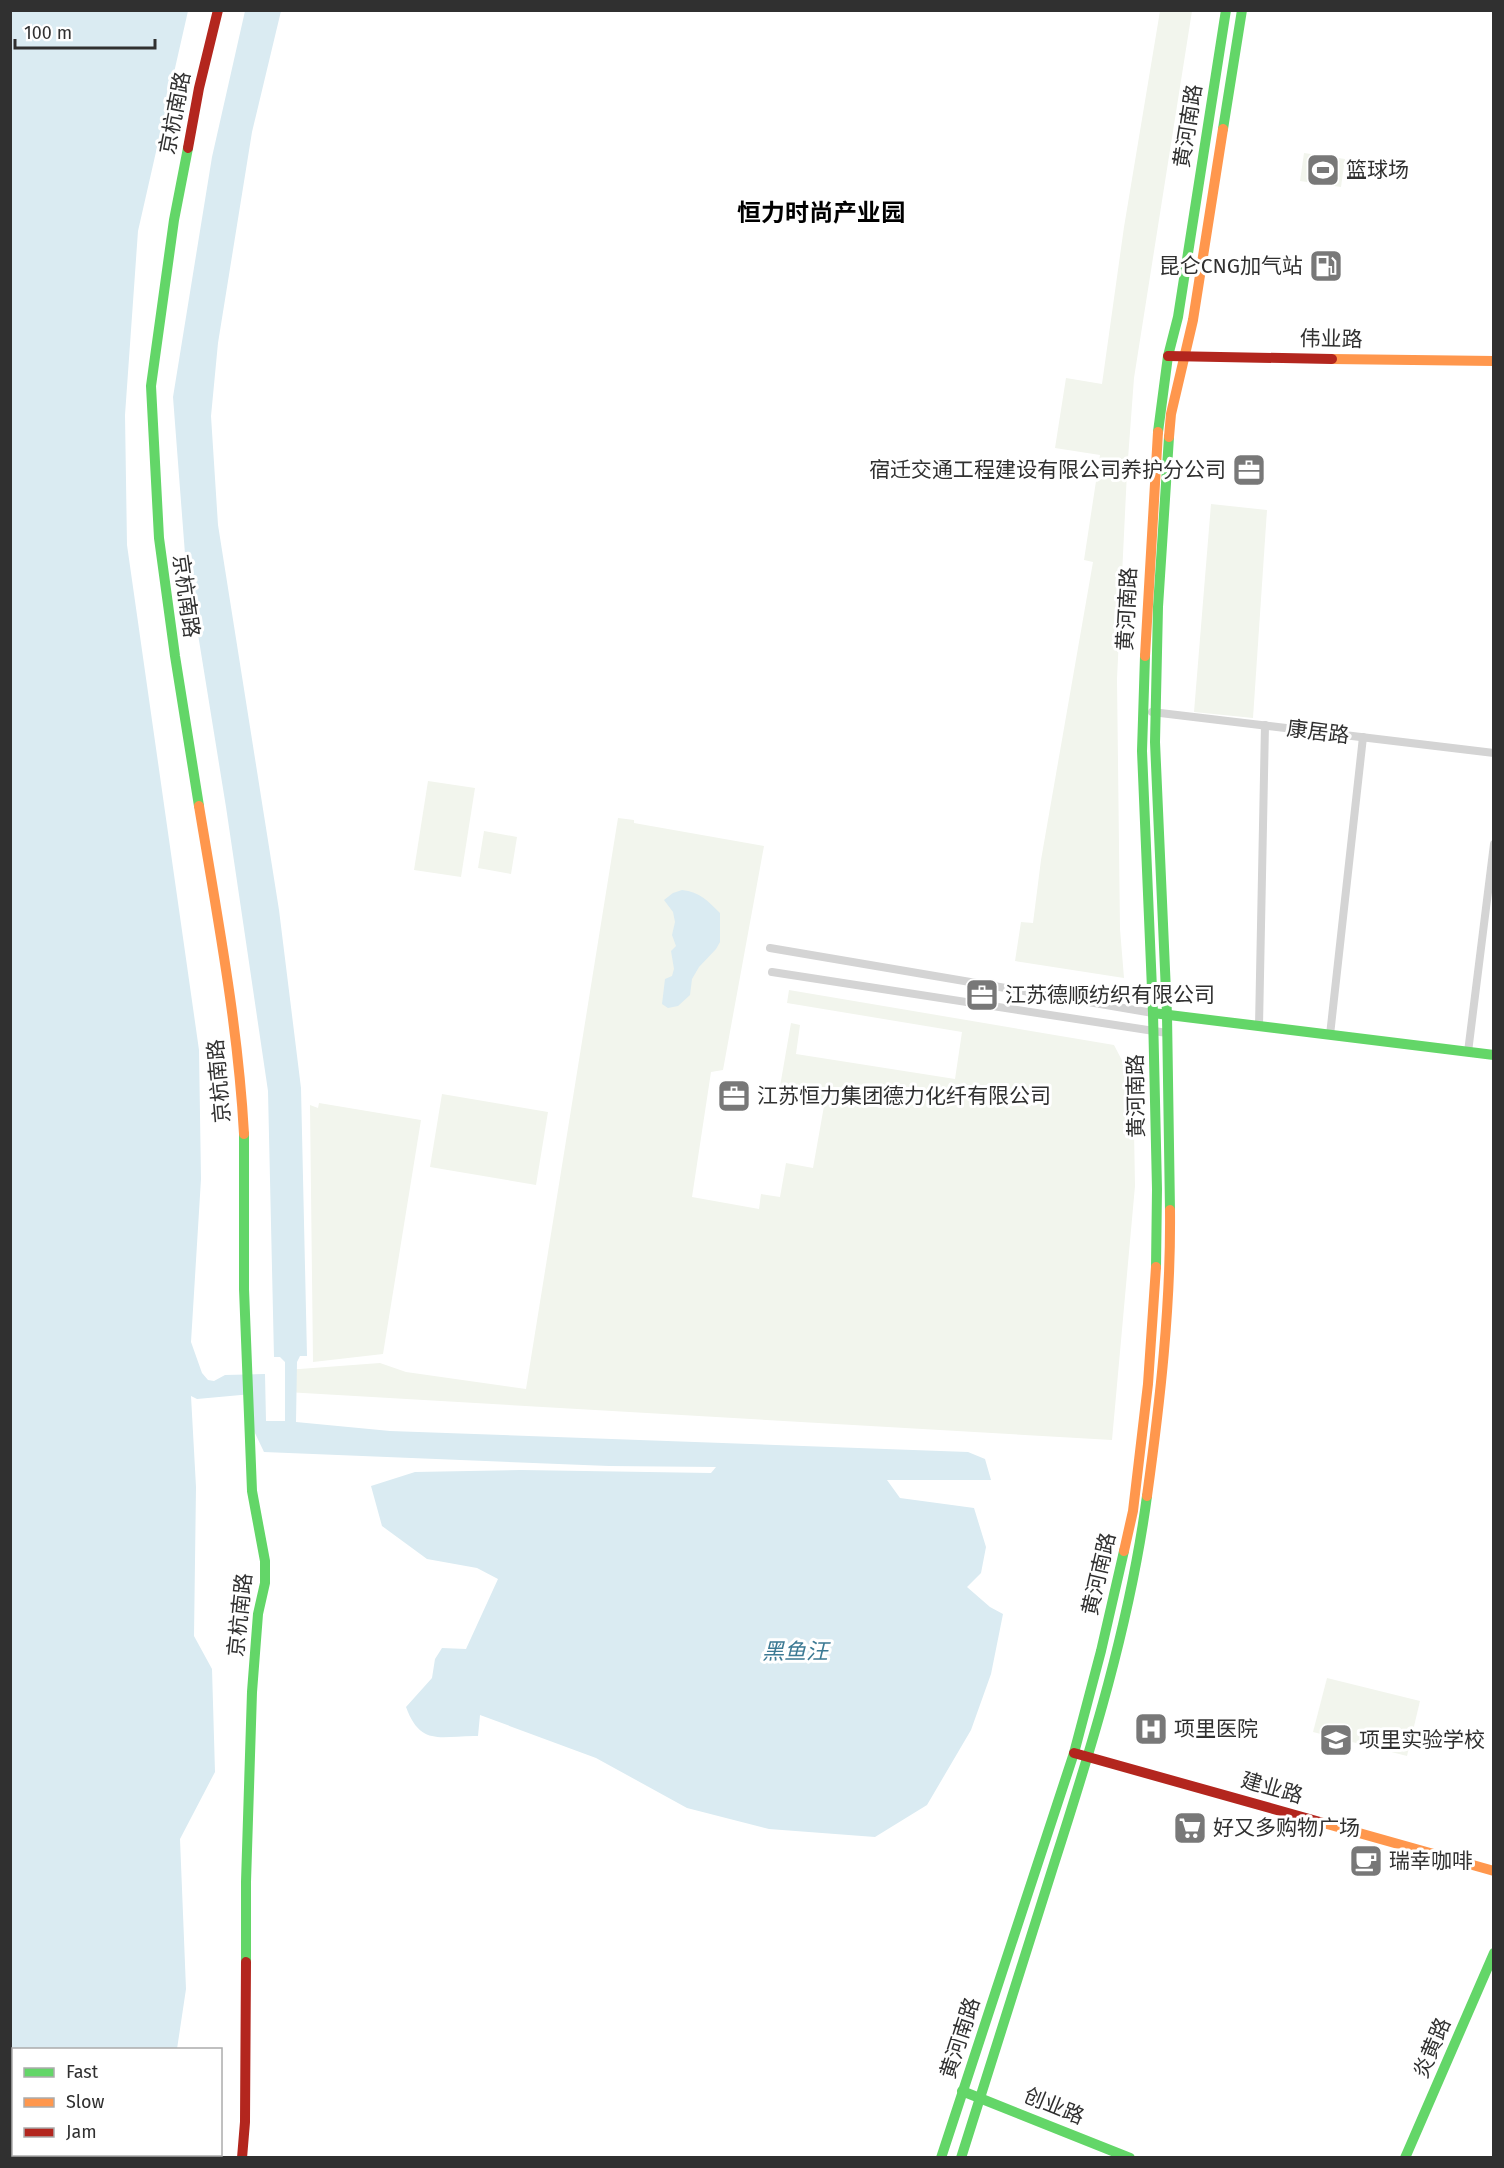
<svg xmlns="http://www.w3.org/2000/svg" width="1504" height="2168" font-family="'Fira Sans','Noto Sans SC',sans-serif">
<rect width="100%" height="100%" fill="#fff"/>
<g fill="#f2f5ed">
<polygon points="1160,11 1192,11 1134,378 1127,472 1117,679 1120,929 1124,978 1015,961 1021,922 1033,923 1041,860 1093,562 1084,560 1100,455 1055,448 1066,378 1102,384 1124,227"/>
<polygon points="1304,153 1345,159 1341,187 1300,181"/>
<polygon points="1211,504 1267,510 1253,718 1194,712"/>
<polygon points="428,781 475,788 461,877 414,870"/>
<polygon points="618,818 634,820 634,823 764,846 723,1070 711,1072 692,1197 759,1209 761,1194 780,1197 786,1163 813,1168 824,1106 778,1098 791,1023 800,1025 796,1054 955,1079 962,1032 787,1003 789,990 1114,1045 1127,1070 1133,1074 1135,1186 1112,1440 286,1392 286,1370 380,1363 406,1372 526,1389"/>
<polygon points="484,831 517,837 511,874 478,868"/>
<polygon points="442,1094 548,1112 536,1185 430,1167"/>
<polygon points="319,1103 421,1120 383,1354 313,1362 310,1105 318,1108"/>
<polygon points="1327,1678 1420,1701 1407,1756 1313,1732"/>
</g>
<g fill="#daebf2">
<path d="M11,11H188L138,231L125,415L127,545L199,1050L201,1179L191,1342L202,1373L208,1380L214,1381L225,1375L265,1374L266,1421H285V1362L280,1357H274L268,1091L226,807L185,554L173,397L212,157L245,11H281L252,132L218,343L211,416L218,525L279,910L301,1088L307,1356H300L297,1362L296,1422L390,1431L968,1452L985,1459L991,1480H887L900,1498L974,1508L986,1547L981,1573L967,1587L990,1607L1003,1614L991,1674L971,1730L927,1805L875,1837L769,1829L687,1808L596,1758L480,1715L478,1736C442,1735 421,1748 406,1707L432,1678L435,1659L442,1648L466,1649L498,1579L477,1568L427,1559L382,1526L371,1486L415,1472L521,1470L711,1473L716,1467L609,1466L264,1452L253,1429L252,1394L197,1399L191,1396L196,1487L194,1636L212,1669L215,1772L180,1839L186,1989L177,2049L14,2050V2154L156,2155L155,2157L11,2158Z"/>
<path d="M682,890C700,892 708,901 720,913V942L716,949L699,967L692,979L690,995L678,1006L668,1008L662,1004L665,979L672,976L674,969L671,951L676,946L672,935L675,922L673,912L664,900L673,893Z"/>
</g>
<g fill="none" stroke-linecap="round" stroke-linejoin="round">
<g stroke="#d4d4d4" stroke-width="8">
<polyline points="1152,712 1494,753"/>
<polyline points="770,948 1153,1013"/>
<polyline points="772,972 1167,1033"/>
<polyline points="1259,1026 1265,725"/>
<polyline points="1330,1035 1363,737"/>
<polyline points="1468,1052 1494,844"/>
</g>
<g stroke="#63d668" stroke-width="10">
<polyline points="1223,129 1242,10"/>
<polyline points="188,148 174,220 151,386 159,538 175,656 199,806"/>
<polyline points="1158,432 1168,356 1178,317 1226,10"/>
<polyline points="1169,437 1158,607 1155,742 1167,1015 1170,1210"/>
<polyline points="1145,656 1142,751 1153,1013 1157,1189 1156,1267"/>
<polyline points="1153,1013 1494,1055"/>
<polyline points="244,1134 244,1289 252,1491 265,1561 265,1583 258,1614 252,1692 246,1882 246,1962"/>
<polyline points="962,2091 1130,2158"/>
<polyline points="941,2158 1074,1753 1101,1651 1124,1551"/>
<path d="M961,2158C992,2061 1022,1964 1053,1867C1092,1746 1130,1623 1147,1496"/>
<polyline points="1405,2158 1494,1953"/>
</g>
<g stroke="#ff974d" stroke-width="10">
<polyline points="1332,359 1494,361"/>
<polyline points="1169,437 1171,414 1193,320 1223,129"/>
<polyline points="1145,656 1158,432"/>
<path d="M199,806C217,915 238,1024 244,1134"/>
<path d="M1147,1496C1160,1402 1171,1306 1170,1210"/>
<polyline points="1124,1551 1133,1511 1148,1384 1156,1267"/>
<polyline points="1320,1822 1494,1871"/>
</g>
<g stroke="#b3261e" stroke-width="10">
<polyline points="188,148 199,88 218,10"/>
<polyline points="1168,356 1332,359"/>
<polyline points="1074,1753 1320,1822"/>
<polyline points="242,2158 245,2122 246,1962"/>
</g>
</g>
<defs>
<g id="stadium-square" transform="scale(1.725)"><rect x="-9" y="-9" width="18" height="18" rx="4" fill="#787878" stroke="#fff"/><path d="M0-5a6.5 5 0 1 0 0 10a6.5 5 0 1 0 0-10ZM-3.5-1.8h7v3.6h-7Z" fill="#fff"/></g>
<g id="fuel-square" transform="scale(1.725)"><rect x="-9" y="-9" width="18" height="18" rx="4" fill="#787878" stroke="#fff"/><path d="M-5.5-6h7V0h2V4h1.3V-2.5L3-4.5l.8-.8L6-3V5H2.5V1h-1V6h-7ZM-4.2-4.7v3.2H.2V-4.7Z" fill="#fff"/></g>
<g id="office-square" transform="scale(1.725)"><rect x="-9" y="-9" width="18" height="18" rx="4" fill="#787878" stroke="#fff"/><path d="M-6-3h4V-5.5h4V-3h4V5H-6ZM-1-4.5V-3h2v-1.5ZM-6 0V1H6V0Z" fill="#fff"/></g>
<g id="hospital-square" transform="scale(1.725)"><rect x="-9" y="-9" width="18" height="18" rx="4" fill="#787878" stroke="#fff"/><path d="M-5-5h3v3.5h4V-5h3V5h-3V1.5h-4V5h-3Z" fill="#fff"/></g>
<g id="school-square" transform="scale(1.725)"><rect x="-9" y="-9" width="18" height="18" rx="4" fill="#787878" stroke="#fff"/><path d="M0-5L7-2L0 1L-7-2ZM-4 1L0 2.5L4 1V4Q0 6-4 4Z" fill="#fff"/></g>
<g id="supermarket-square" transform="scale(1.725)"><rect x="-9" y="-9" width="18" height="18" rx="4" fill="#787878" stroke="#fff"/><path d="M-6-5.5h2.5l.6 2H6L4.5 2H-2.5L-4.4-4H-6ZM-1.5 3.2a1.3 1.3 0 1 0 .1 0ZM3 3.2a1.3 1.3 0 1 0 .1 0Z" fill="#fff"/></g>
<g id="cafe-square" transform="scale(1.725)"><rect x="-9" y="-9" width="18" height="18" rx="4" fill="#787878" stroke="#fff"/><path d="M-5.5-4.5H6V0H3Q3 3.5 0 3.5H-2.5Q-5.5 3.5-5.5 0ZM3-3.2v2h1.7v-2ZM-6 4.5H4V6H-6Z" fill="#fff"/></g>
</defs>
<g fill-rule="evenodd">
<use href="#stadium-square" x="1323" y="170"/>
<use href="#fuel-square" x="1326" y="266"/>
<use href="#office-square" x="1249" y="470"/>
<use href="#office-square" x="982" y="995"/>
<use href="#office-square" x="734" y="1096"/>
<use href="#hospital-square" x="1151" y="1729"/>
<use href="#school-square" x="1336" y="1740"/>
<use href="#supermarket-square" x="1190" y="1828"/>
<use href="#cafe-square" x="1366" y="1861"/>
</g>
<g text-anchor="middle" stroke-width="6" stroke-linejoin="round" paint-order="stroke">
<g font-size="21" fill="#303030" stroke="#fff">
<text transform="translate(175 113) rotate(-79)" y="7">京杭南路</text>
<text transform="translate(1188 126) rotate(-81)" y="7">黄河南路</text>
<text transform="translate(1331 339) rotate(1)" y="7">伟业路</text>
<text transform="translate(186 596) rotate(82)" y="7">京杭南路</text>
<text transform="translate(1127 609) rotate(-87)" y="7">黄河南路</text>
<text transform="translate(1318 732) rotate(7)" y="7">康居路</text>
<text transform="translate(219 1081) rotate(-95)" y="7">京杭南路</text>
<text transform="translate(1136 1096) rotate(-91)" y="7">黄河南路</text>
<text transform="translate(1099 1574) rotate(-77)" y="7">黄河南路</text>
<text transform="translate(240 1615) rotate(-84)" y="7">京杭南路</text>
<text transform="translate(1272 1788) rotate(16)" y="7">建业路</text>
<text transform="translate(960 2038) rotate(-72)" y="7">黄河南路</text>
<text transform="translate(1432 2048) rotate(-67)" y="7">炎黄路</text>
<text transform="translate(1054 2106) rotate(22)" y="7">创业路</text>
</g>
<g font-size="21" fill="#303030" stroke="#fff" text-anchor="start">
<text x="1346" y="177">篮球场</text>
<text x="1303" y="273" text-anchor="end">昆仑CNG加气站</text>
<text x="1226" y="477" text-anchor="end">宿迁交通工程建设有限公司养护分公司</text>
<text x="1005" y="1002">江苏德顺纺织有限公司</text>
<text x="757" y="1103">江苏恒力集团德力化纤有限公司</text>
<text x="1174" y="1736">项里医院</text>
<text x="1359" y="1747">项里实验学校</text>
<text x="1213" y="1835">好又多购物广场</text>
<text x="1389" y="1868">瑞幸咖啡</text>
</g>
<g font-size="22" font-style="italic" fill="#3c7a94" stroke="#fff">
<text x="795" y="1659">黑鱼汪</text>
</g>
<g font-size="24" font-weight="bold" fill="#000" stroke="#fff">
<text x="821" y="221">恒力时尚产业园</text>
</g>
</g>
<rect width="1504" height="2168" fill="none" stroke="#303030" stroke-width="24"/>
<rect x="12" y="2048" width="210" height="108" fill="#ffffff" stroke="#acacac" stroke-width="1.5"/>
<rect x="24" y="2068" width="30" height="9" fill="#63d668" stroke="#acacac" stroke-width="1.5"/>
<text x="66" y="2078" font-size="18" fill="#303030">Fast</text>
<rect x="24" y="2098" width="30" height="9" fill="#ff974d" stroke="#acacac" stroke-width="1.5"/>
<text x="66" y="2108" font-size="18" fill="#303030">Slow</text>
<rect x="24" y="2128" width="30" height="9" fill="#b3261e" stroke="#acacac" stroke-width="1.5"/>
<text x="66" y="2138" font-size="18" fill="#303030">Jam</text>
<path d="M15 39v9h140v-9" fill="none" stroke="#303030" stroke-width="3"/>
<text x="24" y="39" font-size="18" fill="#303030" stroke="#ffffff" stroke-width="4.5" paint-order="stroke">100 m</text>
</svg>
